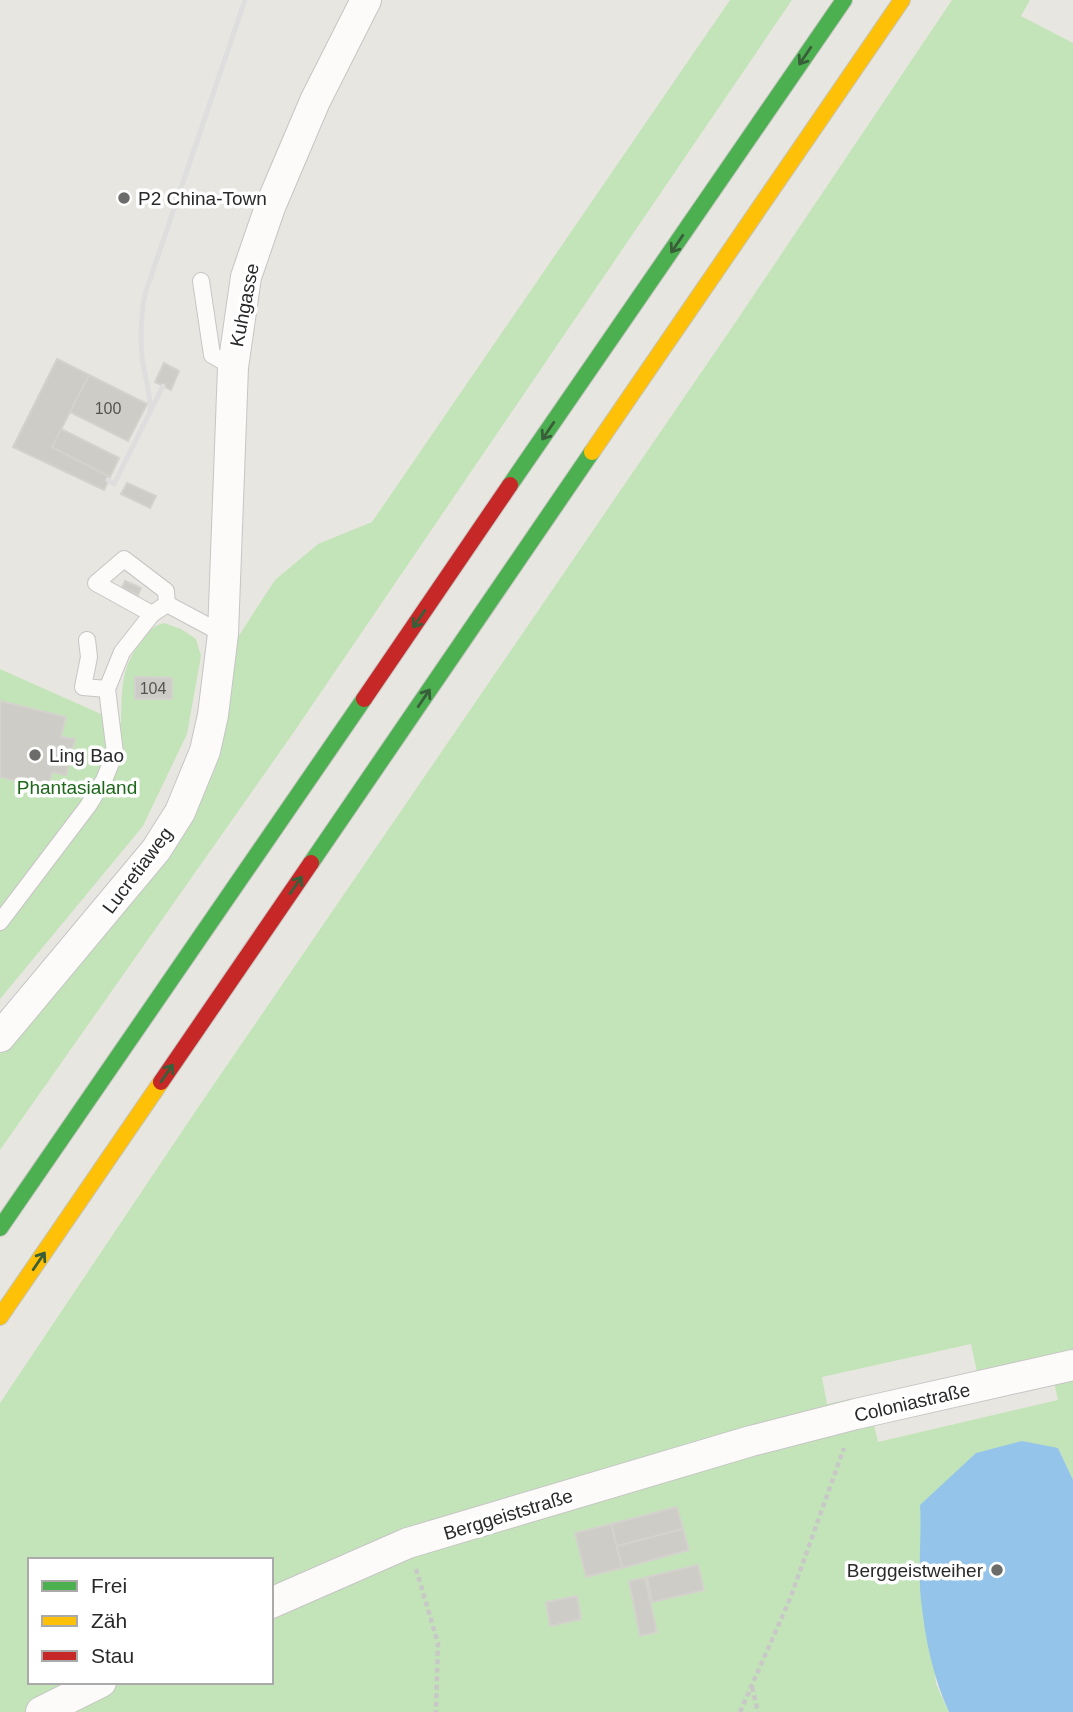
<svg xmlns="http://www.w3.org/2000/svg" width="1073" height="1712" font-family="Arial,sans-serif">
<rect width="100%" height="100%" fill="#e8e6e0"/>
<g fill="#c3e4b9" fill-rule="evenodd">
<polygon points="730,0 792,0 296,729 0,1150 0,1054 176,846 215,770 238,637 275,580 318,544 372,522"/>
<path d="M952,0H1030L1021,16L1073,43V1480L1058,1448L920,1505L936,1684L949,1712H0V1403L197,1109L733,326ZM971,1344L977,1372L827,1404L822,1377ZM1053,1378L1058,1400L878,1442L873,1421ZM30,1560H271V1682H30Z"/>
<path d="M164,623L181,629L196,639L201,656L187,734L143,826L0,999V669L121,723C122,689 120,667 143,639C150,630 153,626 164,623Z"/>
</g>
<path fill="#94c4ea" d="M1022,1441L1058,1448L1073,1480V1712H949C934,1679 926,1644 922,1608C917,1575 922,1539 920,1505L976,1453Z"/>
<g fill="#cdccc7" stroke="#d3d2cc" stroke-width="2">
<polygon points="57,359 89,375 52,447 110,477 104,490 13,447"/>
<polygon points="164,363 179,371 171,390 155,382"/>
<polygon points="89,375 147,404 128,441 70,412"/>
<polygon points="61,429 119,458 110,477 52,447"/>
<polygon points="127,483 156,496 150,508 121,494"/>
<polygon points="125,581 141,588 138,595 122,588"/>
<polygon points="135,677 172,678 172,699 135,699"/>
<polygon points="0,701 66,717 61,737 75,739 66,775 52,772 48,788 0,777"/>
<polygon points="677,1507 683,1529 617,1546 611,1524"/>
<polygon points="611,1524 622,1568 586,1577 575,1533"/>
<polygon points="683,1529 689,1550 622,1568 617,1546"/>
<polygon points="698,1565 704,1590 652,1602 647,1577"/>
<polygon points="645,1578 657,1632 640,1636 629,1581"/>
<polygon points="577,1596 581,1619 550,1626 546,1602"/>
</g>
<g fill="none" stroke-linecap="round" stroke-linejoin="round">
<g stroke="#c6c5c5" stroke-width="18">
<g id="lane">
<polyline points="201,281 212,355 233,367"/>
<polyline points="167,604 166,591 124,559 96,583 152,614 167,604 223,634"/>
<polyline points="87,640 89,657 83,687 107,689"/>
<polyline points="0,922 88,806 104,780 115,753 107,689 122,652 152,614"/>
</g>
</g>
<g stroke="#c6c5c5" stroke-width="32">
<g id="street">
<polyline points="0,1037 156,850 180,812 205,751 213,715 223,634 233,367 246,277 270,207 315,101 366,0"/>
<polyline points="271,1603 408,1543 751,1441 856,1414 1073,1365"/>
<polyline points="41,1712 101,1682"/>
</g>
</g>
<g stroke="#c4c4c1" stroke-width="18">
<g id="fast">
<polyline points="510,485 844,0"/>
<polyline points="311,863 592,452"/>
<polyline points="0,1228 364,699"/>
</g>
</g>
<g stroke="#c4c4c1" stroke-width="18">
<g id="slow">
<polyline points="592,452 902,0"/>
<polyline points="0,1317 161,1082"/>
</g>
</g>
<g stroke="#c4c4c1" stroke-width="18">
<g id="jam">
<polyline points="364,699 510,485"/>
<polyline points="161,1082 311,863"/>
</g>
</g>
<g stroke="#c8c8c7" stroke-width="4.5" stroke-dasharray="5 3.5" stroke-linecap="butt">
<polyline points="416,1569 438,1643 436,1712"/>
<polyline points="752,1687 758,1712"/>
<polyline points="740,1712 790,1599 844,1448"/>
</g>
<use href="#lane" stroke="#fcfbfa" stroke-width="16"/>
<use href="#street" stroke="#fcfbfa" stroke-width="30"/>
<use href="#fast" stroke="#4caf50" stroke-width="16"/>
<use href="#slow" stroke="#ffc107" stroke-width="16"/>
<use href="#jam" stroke="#c62828" stroke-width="16"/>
<g stroke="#dedede" stroke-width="5">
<path d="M150,412C151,392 144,375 142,356C140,334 141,315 145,294L245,0"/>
<polyline points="108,480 114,484 163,386"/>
</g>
</g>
<defs><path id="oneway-shaft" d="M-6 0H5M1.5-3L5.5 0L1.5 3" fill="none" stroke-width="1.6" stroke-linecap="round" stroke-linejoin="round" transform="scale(1.75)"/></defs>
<g stroke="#385f39">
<use href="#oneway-shaft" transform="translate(805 56) rotate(124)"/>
<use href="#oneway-shaft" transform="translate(677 244) rotate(124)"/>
<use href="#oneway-shaft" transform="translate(548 431) rotate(124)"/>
<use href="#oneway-shaft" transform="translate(419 619) rotate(124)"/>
<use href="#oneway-shaft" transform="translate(424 698) rotate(-56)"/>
<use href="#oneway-shaft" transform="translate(296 885) rotate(-56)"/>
<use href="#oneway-shaft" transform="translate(167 1073) rotate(-56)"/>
<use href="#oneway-shaft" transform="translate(39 1261) rotate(-56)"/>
</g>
<g fill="#6c6c6a" stroke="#fff" stroke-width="2.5">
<circle cx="124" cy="198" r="7"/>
<circle cx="35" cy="755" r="7"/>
<circle cx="997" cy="1570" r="7"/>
</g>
<g text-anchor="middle" stroke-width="7" stroke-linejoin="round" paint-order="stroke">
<g font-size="16" fill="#545453">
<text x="108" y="414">100</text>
<text x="153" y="694">104</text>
</g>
<g font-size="19" fill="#2a2a2a" stroke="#fff" text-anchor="start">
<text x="138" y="205">P2 China-Town</text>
<text x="49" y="762">Ling Bao</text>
<text x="983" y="1577" text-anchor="end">Berggeistweiher</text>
</g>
<g font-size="19" fill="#2a2a2a" stroke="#fff">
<text transform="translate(244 305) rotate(-79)" y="7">Kuhgasse</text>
<text transform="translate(137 870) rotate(-53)" y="7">Lucretiaweg</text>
<text transform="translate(912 1402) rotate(-13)" y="7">Coloniastraße</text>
<text transform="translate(508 1514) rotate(-17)" y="7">Berggeiststraße</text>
</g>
<g font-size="19" fill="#1d681a" stroke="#fff">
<text x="77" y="794">Phantasialand</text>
</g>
</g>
<rect x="28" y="1558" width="245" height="126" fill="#ffffff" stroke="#aaaaaa" stroke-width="2"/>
<rect x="42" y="1581" width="35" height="10" fill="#4caf50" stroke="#aaaaaa" stroke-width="2"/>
<text x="91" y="1593" font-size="21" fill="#2a2a2a">Frei</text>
<rect x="42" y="1616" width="35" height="10" fill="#ffc107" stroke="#aaaaaa" stroke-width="2"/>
<text x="91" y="1628" font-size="21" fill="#2a2a2a">Zäh</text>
<rect x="42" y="1651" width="35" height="10" fill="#c62828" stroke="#aaaaaa" stroke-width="2"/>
<text x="91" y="1663" font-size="21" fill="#2a2a2a">Stau</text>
</svg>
